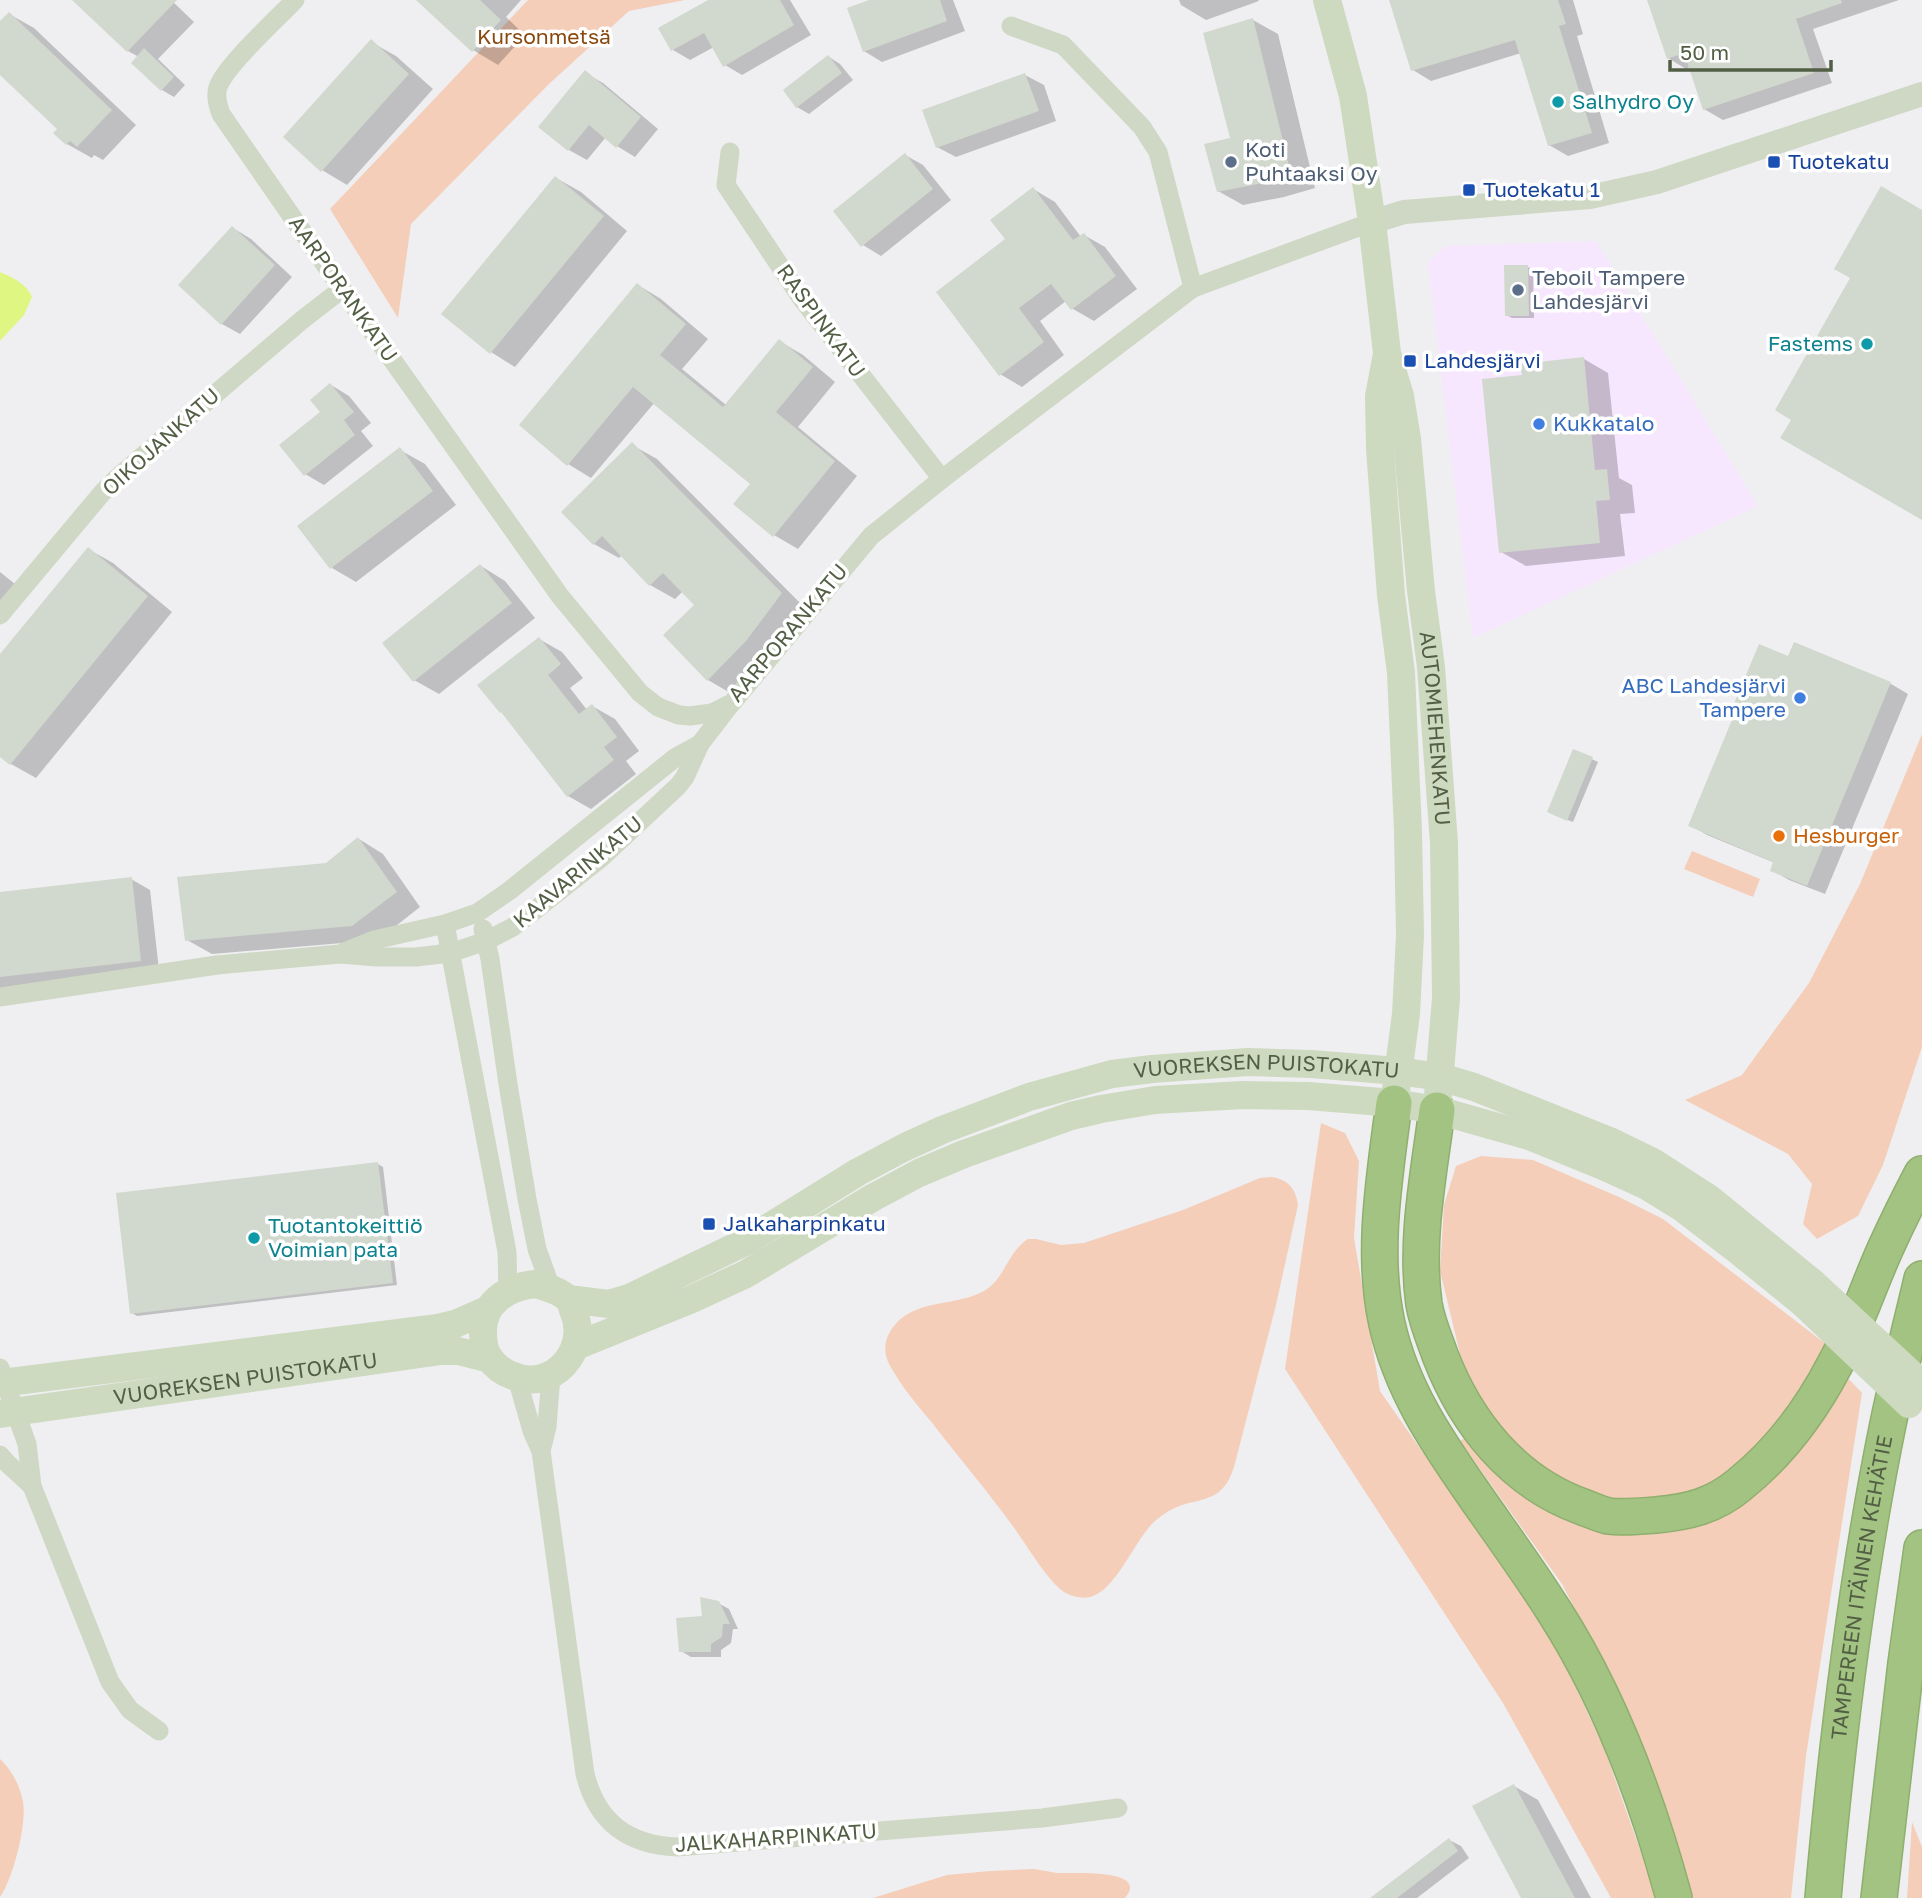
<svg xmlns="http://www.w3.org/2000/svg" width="1922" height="1898" font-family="'Golos Text',sans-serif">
<rect width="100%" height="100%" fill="#efeff2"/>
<polygon fill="#f7e7fe" points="1596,241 1758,506 1473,638 1428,262 1446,246"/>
<g fill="#f4ceb9">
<polygon points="528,0 685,0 629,11 549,84 411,224 398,318 330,209"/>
<polygon points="1922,734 1922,1047 1883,1165 1858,1216 1817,1239 1803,1224 1812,1184 1788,1154 1685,1100 1742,1075 1809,983 1860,884"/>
<polygon points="1692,851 1760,879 1753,897 1684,869"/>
<polygon points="1321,1123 1345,1133 1359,1161 1354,1238 1380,1391 1553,1639 1604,1748 1657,1898 1611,1898 1503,1703 1285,1369"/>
<polygon points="1481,1156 1533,1160 1619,1197 1663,1219 1831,1348 1779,1430 1726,1480 1685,1497 1625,1503 1584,1493 1534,1467 1498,1430 1462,1362 1440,1271 1444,1205 1456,1166"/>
<path d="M1271,1177C1288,1179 1296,1189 1298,1205L1276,1305L1234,1467C1231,1475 1228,1484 1221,1490C1210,1501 1190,1501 1177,1507C1169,1510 1161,1516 1155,1521C1135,1539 1116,1591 1090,1597C1082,1599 1071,1596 1064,1592C1047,1580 1028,1547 1015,1529C989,1493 960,1459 933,1424C917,1405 901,1386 889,1364C885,1356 884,1347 887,1338C906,1296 951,1309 984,1291C1005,1279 1008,1251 1028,1239H1036L1061,1245L1084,1243L1183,1210L1260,1178Z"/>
<polygon points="1846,1376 1862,1393 1806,1756 1791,1898 1693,1898 1637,1730 1562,1584 1460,1441 1468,1436 1510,1482 1684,1525"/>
<path d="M0,1759C12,1770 20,1786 23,1802C27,1824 13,1879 0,1897Z"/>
<polygon points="1912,1822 1922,1847 1922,1898 1907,1898"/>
<path d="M1034,1869C1042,1870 1049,1872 1057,1873C1068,1874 1151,1867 1125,1898H873L947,1875L990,1871Z"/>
</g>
<path fill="#e0f682" d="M0,272C12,277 27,284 32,297L24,315L0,341Z"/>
<g fill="#0003">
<polygon points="75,0 171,0 194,22 158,59 185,85 174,97 162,90 133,63 139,57 128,51"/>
<polygon points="418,0 521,0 506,17 525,35 498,65 473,50"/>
<polygon points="712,0 790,0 811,35 742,75 725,65 714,47 690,60 673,50 660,29"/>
<polygon points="874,0 953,0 965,31 882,62 864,51"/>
<polygon points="1179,0 1258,0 1259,1 1206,20 1181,5"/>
<polygon points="1391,0 1573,0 1583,34 1577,36 1609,143 1568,156 1549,145 1521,53 1431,81 1413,70"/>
<polygon points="1649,0 1899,0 1813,29 1832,83 1723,120 1704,109 1690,67 1686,69 1668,58"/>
<polygon points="9,14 34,28 136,125 103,160 94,155 92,158 67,144 60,129 0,72 0,24"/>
<polygon points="1253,20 1278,34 1315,188 1284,197 1243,205 1218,191 1232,139"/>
<polygon points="371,42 396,56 433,89 347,185 322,170"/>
<polygon points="829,57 840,64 853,80 809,114 797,107"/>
<polygon points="585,73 603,83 658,129 635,157 617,146 606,137 587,160 569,150"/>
<polygon points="1025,75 1044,85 1056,121 956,157 937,147"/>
<polygon points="905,155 923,165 951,200 881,256 863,245"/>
<polygon points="556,178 581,192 627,231 515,367 491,352"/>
<polygon points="1033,189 1055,202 1081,237 1084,235 1105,247 1137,289 1094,321 1073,309 1066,301 1040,321 1064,355 1022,387 1000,374 1007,240"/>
<polygon points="233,228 251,239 292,277 240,334 222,324"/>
<polygon points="1528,267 1533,270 1534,318 1512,318 1506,315"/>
<polygon points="638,285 661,299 708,339 682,369 726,405 779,341 803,355 835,382 798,427 857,476 798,549 774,535 753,483 655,402 591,478 568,464"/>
<polygon points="1584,359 1608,373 1619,478 1632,485 1635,513 1620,514 1625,556 1526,566 1501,552 1523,376"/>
<polygon points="331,385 349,396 371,423 361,431 373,446 324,485 305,474"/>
<polygon points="632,445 657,459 806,609 732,694 708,680 697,605 683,591 675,599 650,585 622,555 619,558 594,544 564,512"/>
<polygon points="400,450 425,464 456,505 356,582 332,568"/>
<polygon points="88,549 113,563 172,612 36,778 11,764 0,755 0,657"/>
<polygon points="481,566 505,581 535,618 439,694 414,680"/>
<polygon points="0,572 15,584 0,602"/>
<polygon points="539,639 562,652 583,678 570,688 587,710 592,706 615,719 639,751 626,761 636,774 591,809 568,796 505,714"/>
<polygon points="1795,644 1891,684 1908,694 1825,894 1789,880 1772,870 1775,863 1707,835 1690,825 1789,659"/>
<polygon points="1574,751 1598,762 1573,822 1554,815"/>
<polygon points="359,839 383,854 420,907 378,940 212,954 187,940 326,864"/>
<polygon points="131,879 150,890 159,970 0,988 0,894"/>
<polygon points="378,1164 383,1167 397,1285 137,1316 132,1313"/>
<polygon points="718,1603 729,1609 738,1629 733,1629 731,1643 721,1650 721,1657 691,1657 681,1651 704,1617"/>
<polygon points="1514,1786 1538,1800 1591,1898 1523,1898"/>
<polygon points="1449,1840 1461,1846 1469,1858 1417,1898 1382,1898"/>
</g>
<g fill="#d1d8ce">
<polygon points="72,0 177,0 127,52"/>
<polygon points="416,0 480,0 501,20 472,52"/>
<polygon points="708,0 780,0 794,25 723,67 704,33 671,51 658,28"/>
<polygon points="869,0 940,0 947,21 863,52 847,8"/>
<polygon points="1389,0 1558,0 1566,24 1559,26 1592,133 1548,146 1515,40 1411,71"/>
<polygon points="1647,0 1841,0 1842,3 1796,19 1814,73 1703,110 1684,53 1667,59"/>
<polygon points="9,12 112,110 77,147 70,141 66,145 53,133 57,129 0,75 0,21"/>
<polygon points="1253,18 1291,174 1258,184 1217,192 1204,144 1230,138 1203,33"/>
<polygon points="371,39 409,74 321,172 283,137"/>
<polygon points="144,48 174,77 161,91 131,63"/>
<polygon points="828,55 842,73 796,108 783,90"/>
<polygon points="585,70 641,117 616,148 589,125 568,151 538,127"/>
<polygon points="1025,73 1039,111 936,148 922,110"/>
<polygon points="905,153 933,189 861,247 833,211"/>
<polygon points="555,176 604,216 490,354 441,314"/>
<polygon points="1881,186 1922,210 1922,520 1780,438 1791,420 1775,410 1850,278 1834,269"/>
<polygon points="1033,187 1073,240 1084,233 1116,276 1071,310 1051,284 1019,308 1044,342 999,376 936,292 1005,239 990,220"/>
<polygon points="232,226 275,265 221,325 178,285"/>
<polygon points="1504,265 1528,265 1529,316 1505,316"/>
<polygon points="637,283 686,324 660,355 723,407 779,339 813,367 776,412 835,461 773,537 733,504 750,484 633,387 567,466 519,425"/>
<polygon points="1584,357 1595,470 1607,469 1610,500 1596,501 1600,543 1499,553 1482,379 1522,375 1520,364"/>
<polygon points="330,383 354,412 344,420 355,435 304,476 279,445 320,412 310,400"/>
<polygon points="632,442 782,593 746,641 707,681 663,635 694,605 663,573 649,586 602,536 593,545 561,512"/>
<polygon points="400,447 433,491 330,569 297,526"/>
<polygon points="88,547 148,596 10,765 0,757 0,654"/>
<polygon points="480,564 512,603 413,682 382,643"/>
<polygon points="539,637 561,664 548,675 579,714 592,704 617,737 604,747 614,760 567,797 501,712 500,713 477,685"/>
<polygon points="1794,642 1891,682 1807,886 1770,871 1773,862 1688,826 1734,715 1730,713 1759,644 1788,656"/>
<polygon points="1573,749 1593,757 1567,821 1547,812"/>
<polygon points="358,837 397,892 352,926 185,941 177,877 326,863"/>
<polygon points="132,877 141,961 0,977 0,892"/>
<polygon points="378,1162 393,1283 130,1314 116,1193"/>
<polygon points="700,1597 719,1601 730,1624 723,1624 722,1637 711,1644 711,1652 679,1652 676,1618 702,1616"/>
<polygon points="1514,1784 1575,1898 1521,1898 1472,1806"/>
<polygon points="1449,1838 1458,1851 1397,1898 1370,1898"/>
</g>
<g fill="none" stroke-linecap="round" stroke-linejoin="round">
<g stroke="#8eaf6d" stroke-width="38">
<g id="motorway">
<path d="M1394,1103C1385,1175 1371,1252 1387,1324C1401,1388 1436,1440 1473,1493C1500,1532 1528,1570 1554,1611C1610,1698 1647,1798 1674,1898"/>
<path d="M1437,1110C1429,1173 1415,1240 1424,1304C1427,1322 1434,1338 1440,1355C1466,1423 1513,1482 1583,1507C1591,1510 1600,1514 1608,1516C1623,1518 1641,1516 1656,1515C1688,1512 1714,1506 1739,1485C1779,1453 1810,1412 1834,1366C1855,1329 1869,1284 1887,1245C1898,1221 1910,1197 1922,1174"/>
<path id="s4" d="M1823,1898C1837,1739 1856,1580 1888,1424C1898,1375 1911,1327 1922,1279"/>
<polyline points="1879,1898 1906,1663 1922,1548"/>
</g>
</g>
<g stroke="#cfd8c4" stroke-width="19">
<path d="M295,0C277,19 226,65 218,87C215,96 218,106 221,114L342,289L560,596L640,693L658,707L679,715L690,716L712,713L732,703L871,536L942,479L1193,288L1372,222"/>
<polyline points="1011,26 1063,45 1142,127 1158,152 1193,288"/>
<polyline points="730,152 726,185 802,299 942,479"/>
<polyline points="0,615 102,493 117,478 302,320 342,289"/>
<polyline points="445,924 507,1252 508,1291"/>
<polyline points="483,929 490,959 508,1084 527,1199 537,1249 551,1288"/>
<polyline points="344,952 374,940 445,924 477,913 509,891 676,757 700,744"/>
<polyline points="0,997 217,965 340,954 376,957 416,957 450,953 486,941 513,927 534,911 601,858 678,786 685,777 700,744 730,705"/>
<polyline points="0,1368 27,1444 32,1486 110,1682 130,1710 159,1731"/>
<path d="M517,1378L532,1431L541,1451L585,1774C597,1822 628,1845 677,1847L1042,1818L1118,1808"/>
<polyline points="541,1451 547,1427 551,1375"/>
<polyline points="0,1455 7,1463 32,1486"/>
</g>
<polyline stroke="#cfd8c4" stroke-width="24" points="1372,222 1404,212 1590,197 1657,182 1922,94"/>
<g stroke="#cddac0" stroke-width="28">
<path id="s1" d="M1327,0L1353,96L1372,222L1387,353L1400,396L1407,439L1421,591L1431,667L1444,843L1446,998L1438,1096"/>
<polyline points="1386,359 1379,396 1380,449 1391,595 1401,673 1408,831 1410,935 1406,1014 1396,1090"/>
<path d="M535,1284C546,1287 561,1291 569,1300C571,1302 572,1306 573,1310C591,1349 552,1394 511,1375C503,1372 495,1366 490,1359C484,1351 483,1342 483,1333C482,1303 507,1287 535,1284Z"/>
<path id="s2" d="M568,1299L609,1304L629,1298L745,1242L858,1172L903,1148L942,1130L1029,1097L1112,1074L1152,1069L1248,1062L1311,1064L1398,1071L1440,1077L1474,1087L1612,1142L1653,1162L1710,1199L1813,1283"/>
<polyline points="576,1346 692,1299 746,1274 874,1197 919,1173 964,1154 1071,1116 1101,1109 1155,1100 1243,1095 1308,1096 1394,1103 1437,1110 1529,1136 1603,1166 1647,1186 1681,1207 1741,1253 1804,1304"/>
<polyline points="0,1383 438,1328 455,1324 487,1310"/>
<path id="s3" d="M0,1414L441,1351H458L490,1359"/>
</g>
<use href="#motorway" stroke="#a3c382" stroke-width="35"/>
<g stroke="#cddac0" stroke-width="28">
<polyline points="1813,1283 1922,1384"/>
<polyline points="1804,1304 1909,1404"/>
</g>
</g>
<g fill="#0f9aa8" stroke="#fff" stroke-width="2.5">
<circle cx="1558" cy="102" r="7"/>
<circle cx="1867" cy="344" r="7"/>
<circle cx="254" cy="1238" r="7"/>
</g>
<g fill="#5c6f8a" stroke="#fff" stroke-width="2.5">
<circle cx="1231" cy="162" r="7"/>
<circle cx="1518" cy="290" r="7"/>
</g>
<g fill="#1a4fb4" stroke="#fff" stroke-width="2.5">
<rect x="1767" y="155" width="14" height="14" rx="3.5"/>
<rect x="1462" y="183" width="14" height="14" rx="3.5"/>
<rect x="1403" y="354" width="14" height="14" rx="3.5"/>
<rect x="702" y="1217" width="14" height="14" rx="3.5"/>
</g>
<g fill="#3f7fe0" stroke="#fff" stroke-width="2.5">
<circle cx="1539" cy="424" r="7"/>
<circle cx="1800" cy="698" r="7"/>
</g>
<circle fill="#e8710a" stroke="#fff" stroke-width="2.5" cx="1779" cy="836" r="7"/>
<g text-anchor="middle" stroke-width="7" stroke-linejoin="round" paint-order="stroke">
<g font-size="21" fill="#89480d" stroke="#fff">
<text x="544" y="44">Kursonmetsä</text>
</g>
<g font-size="21" fill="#0d838f" stroke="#fff" text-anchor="start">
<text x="1572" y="109">Salhydro Oy</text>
<text x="1853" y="351" text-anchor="end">Fastems</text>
<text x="268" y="1233">Tuotantokeittiö<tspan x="268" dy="24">Voimian pata</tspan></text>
</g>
<g font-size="21" fill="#4e5e75" stroke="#fff" text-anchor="start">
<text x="1245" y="157">Koti<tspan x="1245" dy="24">Puhtaaksi Oy</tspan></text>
<text x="1532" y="285">Teboil Tampere<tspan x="1532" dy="24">Lahdesjärvi</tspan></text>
</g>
<g font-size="21" fill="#164399" stroke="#fff" text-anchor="start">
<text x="1788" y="169">Tuotekatu</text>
<text x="1483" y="197">Tuotekatu 1</text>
<text x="1424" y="368">Lahdesjärvi</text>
<text x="723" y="1231">Jalkaharpinkatu</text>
</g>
<g font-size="21" fill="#535f45" stroke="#fff">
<text transform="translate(343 289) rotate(55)" y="7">AARPORANKATU</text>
<text transform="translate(821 321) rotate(54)" y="7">RASPINKATU</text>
<text transform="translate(161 442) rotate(-42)" y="7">OIKOJANKATU</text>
<text transform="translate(788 633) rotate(-50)" y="7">AARPORANKATU</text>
<text dy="7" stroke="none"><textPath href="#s1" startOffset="738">AUTOMIEHENKATU</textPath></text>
<text transform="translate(578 872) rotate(-40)" y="7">KAAVARINKATU</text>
<text dy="7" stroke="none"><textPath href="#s2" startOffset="752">VUOREKSEN PUISTOKATU</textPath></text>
<text dy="7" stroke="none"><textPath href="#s3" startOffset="248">VUOREKSEN PUISTOKATU</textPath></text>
<text dy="7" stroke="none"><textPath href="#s4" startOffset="313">TAMPEREEN ITÄINEN KEHÄTIE</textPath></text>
<text transform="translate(776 1838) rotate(-4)" y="7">JALKAHARPINKATU</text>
</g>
<g font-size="21" fill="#366cbe" stroke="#fff" text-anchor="start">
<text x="1553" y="431">Kukkatalo</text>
<text x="1786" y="693" text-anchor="end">ABC Lahdesjärvi<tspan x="1786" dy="24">Tampere</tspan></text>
</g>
<g font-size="21" fill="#c56008" stroke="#fff" text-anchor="start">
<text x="1793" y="843">Hesburger</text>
</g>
</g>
<path d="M1670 60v10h161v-10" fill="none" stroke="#535f45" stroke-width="3.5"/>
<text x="1680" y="60" font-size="21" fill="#535f45" stroke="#ffffff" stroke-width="5" paint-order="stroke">50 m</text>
</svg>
